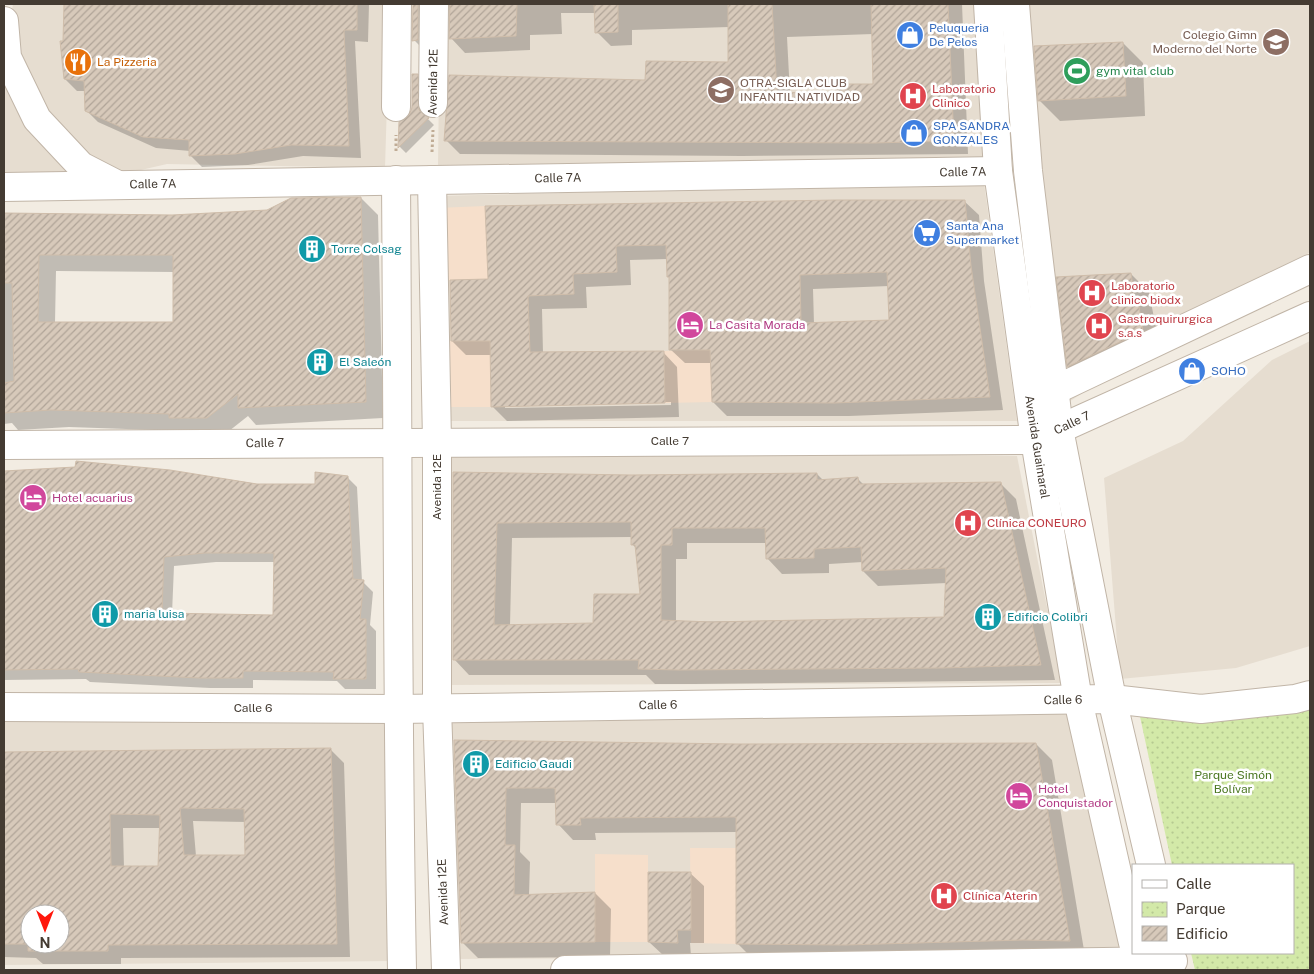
<svg xmlns="http://www.w3.org/2000/svg" width="1314" height="974" font-family="'Public Sans',sans-serif">
<defs>
<pattern id="park-dots" width="8" height="8" patternUnits="userSpaceOnUse" patternTransform="scale(1.25)"><rect width="8" height="8" fill="#d3e9a8"/><path d="M2 2h.1M6 6h.1" fill="none" stroke="#b6c991" stroke-width="1.8" stroke-linecap="round"/></pattern>
<pattern id="building-hatch" width="6" height="6" patternUnits="userSpaceOnUse" patternTransform="scale(1.25)"><rect width="6" height="6" fill="#d7c9ba"/><path d="M-1 1l2-2M0 6l6-6M5 7l2-2" fill="none" stroke="#b0a498"/></pattern>
</defs>
<rect width="100%" height="100%" fill="#f2ece2"/>
<g fill="#e6ddd0" fill-rule="evenodd">
<polygon points="13,4 390,4 385,168 167,164 119,175 86,156 47,121 9,28"/>
<polygon points="440,4 976,4 986,159 438,165"/>
<polygon points="1026,4 1310,4 1310,252 1252,292 1106,378 1061,407"/>
<polygon points="4,64 22,120 32,135 71,175 4,176"/>
<polygon points="984,183 1017,421 439,421 436,196"/>
<polygon points="1310,341 1310,646 1236,668 1120,679 1104,478 1183,441 1272,360"/>
<polygon points="440,448 1017,456 1062,683 442,685"/>
<polygon points="1069,708 1121,956 451,959 439,719"/>
<path d="M388,713L394,961L4,965V721ZM30,914H60V944H30Z"/>
</g>
<g fill="#f6dfcb">
<polygon points="485,206 488,279 440,281 437,208"/>
<polygon points="440,341 490,341 491,407 442,407"/>
<polygon points="710,350 712,402 665,403 664,351"/>
<polygon points="690,848 736,848 736,944 691,943"/>
<polygon points="595,854 648,855 648,942 595,942"/>
</g>
<polygon fill="url(#park-dots)" points="1310,699 1310,970 1195,970 1191,953 1293,953 1293,865 1172,865 1139,712"/>
<g fill="#0003" fill-rule="evenodd">
<polygon points="65,4 369,4 368,42 355,41 361,158 303,156 248,165 202,167 190,155 190,151 156,148 98,122 86,110 86,91 77,91 65,79"/>
<polygon points="414,4 443,4 428,54 414,40"/>
<path d="M449,4H962L968,154L742,156L460,154L446,140L646,81L729,64V27L632,30V45L611,46L597,32L596,13H561L562,34L530,35V50L465,53L451,38ZM873,34L874,85L837,95L790,94L787,37Z"/>
<polygon points="1123,43 1143,63 1145,116 1060,121 1039,100"/>
<polygon points="417,75 424,82 425,116 434,125 406,153 400,147 400,123 410,116"/>
<path d="M361,198L378,215L383,418L256,425L248,416L224,435L183,431L69,427L18,430L12,423L4,424V213L115,217L267,212ZM56,271L174,272V323H55Z"/>
<path d="M964,201L979,215L984,281L1003,410L849,416H727L713,402L712,363H685L670,349V279L668,276L667,259L630,260L631,285L586,287L587,308L542,309L543,353L663,352L677,367L679,417L507,421L493,407L492,355H466L452,341L489,280L486,207L532,205ZM889,286L890,321L814,324L813,289ZM671,402V405L505,408V406Z"/>
<polygon points="1131,274 1149,292 1160,349 1086,384 1068,366 1058,278"/>
<path d="M76,468L257,485L316,486L347,477L357,487L362,581L373,592L370,625L376,631V689H345L337,681L253,680V688H210L90,682L86,679L4,680V473ZM216,562H275V616L172,614L174,566Z"/>
<path d="M454,474L631,476L817,474L824,481L858,479L864,485L1000,483L1016,499L1055,680L694,684H655L646,675H469L454,659ZM632,537V544L636,548L641,596L595,624L510,626L512,538ZM687,543H767V558L782,574L829,573V564L863,562V571L878,586L947,583L946,618L676,622V559H687Z"/>
<polygon points="455,741 738,745 1036,744 1052,760 1085,956 753,959 737,943 737,832 595,833 596,840 573,840 558,824 557,803 521,803 520,852 530,862 529,895 595,893 611,909 610,957 478,958 462,942"/>
<path d="M330,749L344,763L350,957L121,958V964H43L36,958L4,957V753ZM193,821L246,822V856H196ZM123,828H161L160,867L124,868ZM30,914H60V944H30Z"/>
<polygon points="690,873 704,886 704,943 690,943 691,956 663,955 649,942"/>
</g>
<g fill="url(#building-hatch)" stroke="#cfbdaa" fill-rule="evenodd">
<polygon points="64,4 357,4 357,30 344,30 349,146 291,145 235,154 189,156 189,140 143,137 85,111 84,81 64,79 60,41 63,41"/>
<polygon points="413,4 418,4 418,40 412,41"/>
<polygon points="450,4 517,4 516,36 449,39"/>
<polygon points="594,4 618,4 618,32 595,33"/>
<polygon points="728,4 772,4 777,92 836,94 836,84 873,84 871,4 948,4 954,141 873,143 444,141 449,75 645,80 646,61 728,62"/>
<polygon points="1123,42 1126,96 1038,101 1034,46"/>
<polygon points="412,74 418,74 419,110 429,118 398,148 399,122 409,115 412,108"/>
<path d="M361,197L366,402L238,408V394L207,418H169V414L51,410L4,413V383L14,381L12,283H4V213L172,215L267,210L291,198ZM39,255H173V322H38Z"/>
<path d="M836,200H965L971,266L990,397L834,403L712,402L710,350H669V277H667L666,245L616,246L617,272L573,274L574,294L528,296L530,352L664,351L665,403L491,407L490,341H451L450,280L488,279L485,206ZM887,272L889,320L801,323L800,275Z"/>
<polygon points="1131,273 1135,301 1138,301 1143,331 1067,367 1056,277"/>
<path d="M76,461L170,470L257,484H315V472L348,476L353,579L364,580L360,619H366V679H333L334,672L243,671V678H199L79,672L78,669L4,670V471L75,467ZM205,553H274L273,615L162,613L164,557Z"/>
<path d="M453,472L631,475L817,473V480L858,477L859,484L1001,482L1041,665L942,668L678,670L638,669L639,660H453ZM631,522V545H635L640,594H594L593,623L494,625L497,523ZM672,528H765L766,559L814,558V549L861,547L862,571L946,568L944,617L711,622L661,620V545H672Z"/>
<polygon points="454,740 738,744 1036,743 1070,941 1023,940 845,945 736,944 736,817 580,818 581,825 556,825 555,788 506,788 505,845 515,845 514,895 595,892 595,942 461,943"/>
<path d="M331,748L337,944L108,945V951H28V944H4V752ZM180,808L244,809L245,855H184ZM110,814L160,815L158,866H111ZM30,914H60V944H30Z"/>
<polygon points="648,872 691,872 691,930 677,930 678,943 648,942"/>
</g>
<g fill="none" stroke-linecap="round" stroke-linejoin="round">
<g stroke="#c1b5a7" stroke-width="30">
<g id="minor">
<polyline points="988,4 998,171 1035,440 1078,700 1133,943"/>
<polyline points="1015,4 1028,171 1059,429 1112,699 1151,865"/>
<polyline points="4,21 7,57 37,119 81,166 116,184"/>
<polyline points="433,103 434,4"/>
<polyline points="396,107 397,4"/>
<path d="M396,180C398,444 397,707 402,970"/>
<polyline points="432,180 437,442 437,708 446,970"/>
<polyline points="4,187 998,171"/>
<polyline points="1055,390 1310,269"/>
<polyline points="4,445 1035,440 1310,316"/>
<polyline points="4,707 397,709 1112,699 1201,709 1295,699 1310,695"/>
<polyline points="565,970 1173,961"/>
</g>
</g>
<g stroke="#c0ac95" stroke-width="3" stroke-dasharray="2.5 2.5" stroke-linecap="butt">
<polyline points="396,151 396,135"/>
<polyline points="432,152 433,130"/>
</g>
<use href="#minor" stroke="#fff" stroke-width="28"/>
</g>
<defs>
<g id="shop-disc" transform="scale(1.4375)"><circle r="9.5" fill="#3f7fe0" stroke="#fff"/><path d="M-5-2.5h2.3a2.7 3.5 0 0 1 5.4 0H5L5.5 6h-11ZM-1.5-2.5h3a1.5 2.3 0 0 0-3 0Z" fill="#fff"/></g>
<g id="school-disc" transform="scale(1.4375)"><circle r="9.5" fill="#8d6e63" stroke="#fff"/><path d="M0-5L7-2L0 1L-7-2ZM-4 1L0 2.5L4 1V4Q0 6-4 4Z" fill="#fff"/></g>
<g id="restaurant-disc" transform="scale(1.4375)"><circle r="9.5" fill="#e8710a" stroke="#fff"/><path d="M-5-6h1v4h1v-4h1v4h1v-4h1v5L-1.5 .5V6h-2V.5L-5-1ZM5-6V6H3V1.5H1.5Q1.5-4 5-6Z" fill="#fff"/></g>
<g id="stadium-disc" transform="scale(1.4375)"><circle r="9.5" fill="#2e9e5b" stroke="#fff"/><path d="M0-5a6.5 5 0 1 0 0 10a6.5 5 0 1 0 0-10ZM-3.5-1.8h7v3.6h-7Z" fill="#fff"/></g>
<g id="hospital-disc" transform="scale(1.4375)"><circle r="9.5" fill="#e0444e" stroke="#fff"/><path d="M-5-5h3v3.5h4V-5h3V5h-3V1.5h-4V5h-3Z" fill="#fff"/></g>
<g id="supermarket-disc" transform="scale(1.4375)"><circle r="9.5" fill="#3f7fe0" stroke="#fff"/><path d="M-6-5.5h2.5l.6 2H6L4.5 2H-2.5L-4.4-4H-6ZM-1.5 3.2a1.3 1.3 0 1 0 .1 0ZM3 3.2a1.3 1.3 0 1 0 .1 0Z" fill="#fff"/></g>
<g id="building-disc" transform="scale(1.4375)"><circle r="9.5" fill="#0f9aa8" stroke="#fff"/><path d="M-4-6H4V6H1V3H-1V6H-4ZM-2.5-4.3h1.7v1.8h-1.7ZM.8-4.3h1.7v1.8H.8ZM-2.5-1h1.7V.8h-1.7ZM.8-1h1.7V.8H.8Z" fill="#fff"/></g>
<g id="hotel-disc" transform="scale(1.4375)"><circle r="9.5" fill="#d1479c" stroke="#fff"/><path d="M-6-4.5h1.5V1H6V5H4.5V3h-9V5H-6ZM-4 0a1.8 1.8 0 1 1 3.6 0ZM.5 0V-2.5h3Q6-2.5 6 0Z" fill="#fff"/></g>
</defs>
<g fill-rule="evenodd">
<use href="#shop-disc" x="910" y="35"/>
<use href="#school-disc" x="1276" y="42"/>
<use href="#restaurant-disc" x="78" y="62"/>
<use href="#stadium-disc" x="1077" y="71"/>
<use href="#school-disc" x="721" y="90"/>
<use href="#hospital-disc" x="913" y="96"/>
<use href="#shop-disc" x="914" y="133"/>
<use href="#supermarket-disc" x="927" y="233"/>
<use href="#building-disc" x="312" y="249"/>
<use href="#hospital-disc" x="1092" y="293"/>
<use href="#hotel-disc" x="690" y="325"/>
<use href="#hospital-disc" x="1099" y="326"/>
<use href="#building-disc" x="320" y="362"/>
<use href="#shop-disc" x="1192" y="371"/>
<use href="#hotel-disc" x="33" y="498"/>
<use href="#hospital-disc" x="968" y="523"/>
<use href="#building-disc" x="105" y="614"/>
<use href="#building-disc" x="988" y="617"/>
<use href="#building-disc" x="476" y="764"/>
<use href="#hotel-disc" x="1019" y="796"/>
<use href="#hospital-disc" x="944" y="896"/>
</g>
<g text-anchor="middle" stroke-width="5" stroke-linejoin="round" paint-order="stroke">
<g font-size="12" fill="#366cbe" stroke="#fff" text-anchor="start">
<text x="929" y="32">Peluqueria<tspan x="929" dy="14">De Pelos</tspan></text>
<text x="933" y="130">SPA SANDRA<tspan x="933" dy="14">GONZALES</tspan></text>
<text x="946" y="230">Santa Ana<tspan x="946" dy="14">Supermarket</tspan></text>
<text x="1211" y="375">SOHO</text>
</g>
<g font-size="12" fill="#785e54" stroke="#fff" text-anchor="end">
<text x="1257" y="39">Colegio Gimn<tspan x="1257" dy="14">Moderno del Norte</tspan></text>
<text x="740" y="87" text-anchor="start">OTRA-SIGLA CLUB<tspan x="740" dy="14">INFANTIL NATIVIDAD</tspan></text>
</g>
<g font-size="12" fill="#c56008" stroke="#fff" text-anchor="start">
<text x="97" y="66">La Pizzeria</text>
</g>
<g font-size="12" fill="#27864d" stroke="#fff" text-anchor="start">
<text x="1096" y="75">gym vital club</text>
</g>
<g font-size="12" fill="#443b32" stroke="#fff">
<text transform="translate(433 82) rotate(-89)" y="4">Avenida 12E</text>
<text transform="translate(963 172) rotate(-1)" y="4">Calle 7A</text>
<text transform="translate(558 178) rotate(-1)" y="4">Calle 7A</text>
<text transform="translate(153 184) rotate(-1)" y="4">Calle 7A</text>
<text transform="translate(1072 423) rotate(-25)" y="4">Calle 7</text>
<text x="670" y="445">Calle 7</text>
<text transform="translate(265 443) rotate(-1)" y="4">Calle 7</text>
<text transform="translate(1037 447) rotate(81)" y="4">Avenida Guaimaral</text>
<text transform="translate(437 487) rotate(-90)" y="4">Avenida 12E</text>
<text transform="translate(1063 700) rotate(-1)" y="4">Calle 6</text>
<text transform="translate(658 705) rotate(-1)" y="4">Calle 6</text>
<text x="253" y="712">Calle 6</text>
<text transform="translate(443 892) rotate(-92)" y="4">Avenida 12E</text>
</g>
<g font-size="12" fill="#be3a42" stroke="#fff" text-anchor="start">
<text x="932" y="93">Laboratorio<tspan x="932" dy="14">Clinico</tspan></text>
<text x="1111" y="290">Laboratorio<tspan x="1111" dy="14">clinico biodx</tspan></text>
<text x="1118" y="323">Gastroquirurgica<tspan x="1118" dy="14">s.a.s</tspan></text>
<text x="987" y="527">Clínica CONEURO</text>
<text x="963" y="900">Clínica Aterin</text>
</g>
<g font-size="12" fill="#0d838f" stroke="#fff" text-anchor="start">
<text x="331" y="253">Torre Colsag</text>
<text x="339" y="366">El Saleón</text>
<text x="124" y="618">maria luisa</text>
<text x="1007" y="621">Edificio Colibri</text>
<text x="495" y="768">Edificio Gaudi</text>
</g>
<g font-size="12" fill="#b23c85" stroke="#fff" text-anchor="start">
<text x="709" y="329">La Casita Morada</text>
<text x="52" y="502">Hotel acuarius</text>
<text x="1038" y="793">Hotel<tspan x="1038" dy="14">Conquistador</tspan></text>
</g>
<g font-size="12" fill="#4c7823" stroke="#fff">
<text x="1233" y="779">Parque Simón<tspan x="1233" dy="14">Bolívar</tspan></text>
</g>
</g>
<rect width="1314" height="974" fill="none" stroke="#443b32" stroke-width="10"/>
<rect x="1132" y="864" width="162" height="90" fill="#ffffff" stroke="#b4b1ad"/>
<rect x="1142" y="880" width="25" height="8" fill="#ffffff" stroke="#b4b1ad"/>
<text x="1176" y="889" font-size="15" fill="#443b32">Calle</text>
<rect x="1142" y="902" width="25" height="15" fill="url(#park-dots)" stroke="#b4b1ad"/>
<text x="1176" y="914" font-size="15" fill="#443b32">Parque</text>
<rect x="1142" y="926" width="25" height="15" fill="url(#building-hatch)" stroke="#b4b1ad"/>
<text x="1176" y="939" font-size="15" fill="#443b32">Edificio</text>
<g transform="translate(45 929) rotate(180)"><circle r="24" fill="#ffffff" stroke="#b4b1ad"/>
<path d="M0-4L9 19L0 12L-9 19Z" fill="#ff170c"/>
<text y="-8" font-size="14" font-weight="bold" text-anchor="middle" fill="#443b32">N</text>
</g>
</svg>
